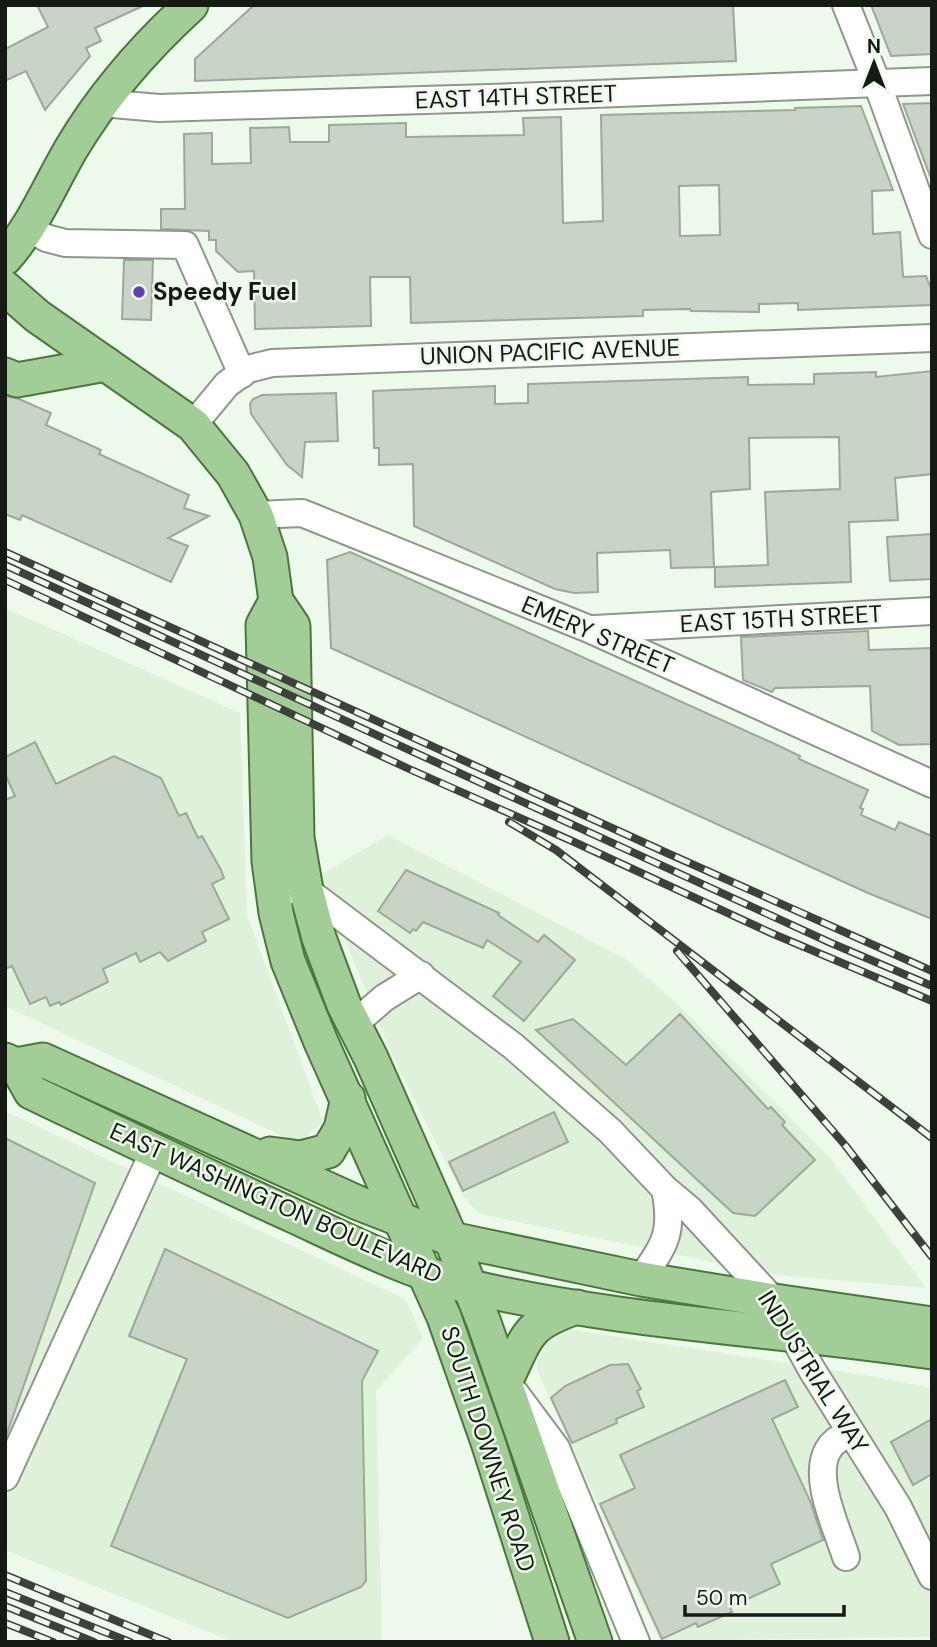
<svg xmlns="http://www.w3.org/2000/svg" width="937" height="1647" font-family="'DM Sans',sans-serif">
<rect width="100%" height="100%" fill="#edf9ea"/>
<g fill="#e0f1db">
<polygon points="5,608 240,713 247,915 323,1121 299,1144 5,1006"/>
<polygon points="388,835 626,959 675,1002 831,1159 926,1288 777,1275 479,1214 463,1196 391,1053 319,876"/>
<polygon points="5,1111 405,1299 423,1338 376,1391 382,1642 233,1642 5,1550"/>
<polygon points="566,1329 853,1373 932,1388 932,1637 660,1641 537,1370 537,1355 542,1344 551,1335"/>
</g>
<g fill="#c8d4c5" stroke="#9da89a" stroke-width="2" fill-rule="evenodd">
<polygon points="37,5 145,5 95,28 101,41 86,48 90,56 45,110 26,71 5,81 5,49 48,27"/>
<polygon points="254,5 733,5 736,61 195,81 195,59"/>
<polygon points="871,5 932,5 932,54 891,56"/>
<polygon points="932,103 932,176 930,176 903,104"/>
<path d="M861,106L893,190L872,191L873,234L900,232L903,277L926,276L932,291V305L798,310V303L759,304V312L691,311L690,309L643,310V316L411,323L410,277H370L371,326L255,329L254,271L238,272L216,251V240H209V231L161,229V209H185L184,134L212,133V164L251,163L250,128L289,127L290,142H329V125L406,123V137L524,135L523,118L561,117L563,223L603,221L601,115L795,110V108ZM719,185L720,235L680,236L679,186Z"/>
<polygon points="124,260 153,260 151,320 122,319"/>
<polygon points="932,371 932,474 895,478 898,520 849,522 851,582 715,587 715,567 768,565 765,492 840,489 839,437 749,438 750,489 711,492 714,567 671,568 670,550 597,553 598,592 574,593 555,589 414,526 413,464 379,465 379,448 374,448 373,391 495,386 495,404 528,403 528,384 748,377 748,385 814,384 814,374 876,372 876,377"/>
<polygon points="336,393 338,441 305,442 302,477 287,465 251,414 250,404 253,399 262,395"/>
<polygon points="5,396 19,399 51,413 46,425 101,450 99,454 189,495 184,508 209,516 168,538 188,546 171,582 22,515 20,520 5,514"/>
<polygon points="932,534 932,579 890,581 887,537"/>
<polygon points="350,552 775,744 800,756 799,759 868,790 860,808 863,809 861,815 895,830 899,822 932,836 932,919 868,893 331,648 327,560"/>
<polygon points="868,631 869,650 932,648 932,744 899,745 872,731 870,686 775,688 772,692 743,680 741,637"/>
<polygon points="35,742 56,784 114,756 161,778 179,816 186,813 198,838 202,836 221,870 224,878 212,884 229,919 202,932 206,941 168,961 160,952 140,962 136,953 103,969 108,982 61,1005 59,1002 50,1006 46,997 30,1004 12,966 5,969 5,800 15,796 5,774 5,757"/>
<polygon points="406,870 499,913 498,915 538,942 544,935 575,960 524,1021 493,996 521,962 487,940 483,948 423,922 416,931 413,929 410,933 378,911"/>
<polygon points="680,1014 768,1109 771,1107 785,1122 782,1125 815,1160 755,1216 733,1213 536,1030 573,1019 626,1065"/>
<polygon points="554,1112 568,1142 463,1191 449,1162"/>
<polygon points="5,1138 95,1183 6,1436 5,1436"/>
<polygon points="165,1249 378,1351 362,1381 366,1581 361,1587 288,1618 111,1546 187,1359 129,1336"/>
<polygon points="628,1364 641,1389 637,1391 644,1407 616,1419 617,1423 572,1443 551,1398 565,1386 610,1365"/>
<polygon points="785,1380 798,1407 772,1419 811,1503 823,1540 771,1564 780,1584 730,1607 732,1612 698,1627 696,1623 662,1639 600,1504 635,1488 620,1455"/>
<polygon points="932,1419 932,1474 913,1485 891,1442"/>
</g>
<g fill="none" stroke-linecap="round" stroke-linejoin="round">
<g stroke="#8d988a" stroke-width="30">
<g id="minor">
<polyline points="846,5 877,83 932,235"/>
<polyline points="101,103 159,108 490,98 932,81"/>
<polyline points="28,227 46,238 65,243 185,245 242,374"/>
<polyline points="193,425 227,384 248,369 272,363 932,338"/>
<polyline points="256,515 302,513 589,629 932,784"/>
<polyline points="594,629 932,611"/>
<polyline points="297,891 306,890 513,1046 610,1131 665,1189 690,1210 774,1301 812,1370 898,1507 932,1576"/>
<polyline points="353,1025 384,998 421,975"/>
<path d="M641,1279C665,1244 674,1233 665,1189"/>
<polyline points="515,1393 556,1448 636,1642"/>
<polyline points="5,1477 154,1151"/>
<path d="M846,1557C837,1528 812,1478 828,1450C833,1441 842,1437 849,1432"/>
</g>
</g>
<g stroke="#4a783c" stroke-width="37">
<g id="major">
<path d="M5,258C33,227 50,185 71,149C103,95 145,47 191,5"/>
<polyline points="5,288 37,316 193,425 233,474 256,515 270,557 276,601 293,626 297,838 306,890 319,938 344,1005 371,1058 451,1239 484,1323 595,1642"/>
<polyline points="5,375 17,380 106,364"/>
<polyline points="276,601 263,625 269,861 276,913 288,961 321,1042 444,1317 488,1442 552,1642"/>
<path d="M5,1060L16,1065L31,1092C119,1134 206,1176 294,1216C348,1241 414,1274 471,1287C622,1323 778,1329 932,1352"/>
<polyline points="16,1065 43,1060 356,1202 451,1239 641,1279 774,1301 932,1324"/>
<polyline points="270,1154 301,1158 328,1151 341,1129 348,1098"/>
<path d="M506,1380C528,1335 526,1324 577,1307"/>
</g>
</g>
<use href="#minor" stroke="#fff" stroke-width="26"/>
<use href="#major" stroke="#a3cd97" stroke-width="33"/>
<g stroke="#3c423b" stroke-width="8">
<g id="rail">
<polyline points="5,552 667,853 932,971"/>
<polyline points="5,565 831,943 932,986"/>
<polyline points="5,580 407,768 572,841 771,933 932,1001"/>
<polyline points="509,822 556,850 586,873 932,1138"/>
<polyline points="677,951 845,1145 932,1257"/>
<polyline points="5,1575 168,1642"/>
<polyline points="5,1592 130,1642"/>
<polyline points="5,1606 94,1642"/>
<polyline points="5,1623 53,1642"/>
</g>
</g>
<use href="#rail" stroke="#edf9ea" stroke-width="5" stroke-dasharray="16" stroke-linecap="butt"/>
</g>
<circle fill="#5e41b9" stroke="#edf9ea" stroke-width="2.5" cx="139" cy="292" r="7"/>
<g text-anchor="middle" stroke-width="5" stroke-linejoin="round" paint-order="stroke">
<g font-size="24" fill="#161a15" stroke="#edf9ea">
<text transform="translate(516 97) rotate(-2)" y="8">EAST 14TH STREET</text>
<text transform="translate(550 352) rotate(-2)" y="8">UNION PACIFIC AVENUE</text>
<text transform="translate(781 619) rotate(-3)" y="8">EAST 15TH STREET</text>
<text transform="translate(598 635) rotate(23)" y="8">EMERY STREET</text>
<text transform="translate(276 1203) rotate(24)" y="8">EAST WASHINGTON BOULEVARD</text>
<text transform="translate(813 1372) rotate(58)" y="8">INDUSTRIAL WAY</text>
<text transform="translate(488 1449) rotate(72)" y="8">SOUTH DOWNEY ROAD</text>
</g>
<g font-size="24" font-weight="bold" fill="#161a15" stroke="#edf9ea" text-anchor="start">
<text x="153" y="300">Speedy Fuel</text>
</g>
</g>
<rect width="937" height="1647" fill="none" stroke="#161a15" stroke-width="14"/>
<g transform="translate(874 63)" stroke="#edf9ea" stroke-width="5" paint-order="stroke">
<path d="M0-5L12 26L0 18L-12 26Z" fill="#161a15"/>
<text y="-10" font-size="19" font-weight="bold" text-anchor="middle" fill="#161a15">N</text>
</g>
<path d="M685 1605v10h159v-10" fill="none" stroke="#161a15" stroke-width="3.5"/>
<text x="696" y="1605" font-size="21" fill="#161a15" stroke="#edf9ea" stroke-width="5" paint-order="stroke">50 m</text>
</svg>
